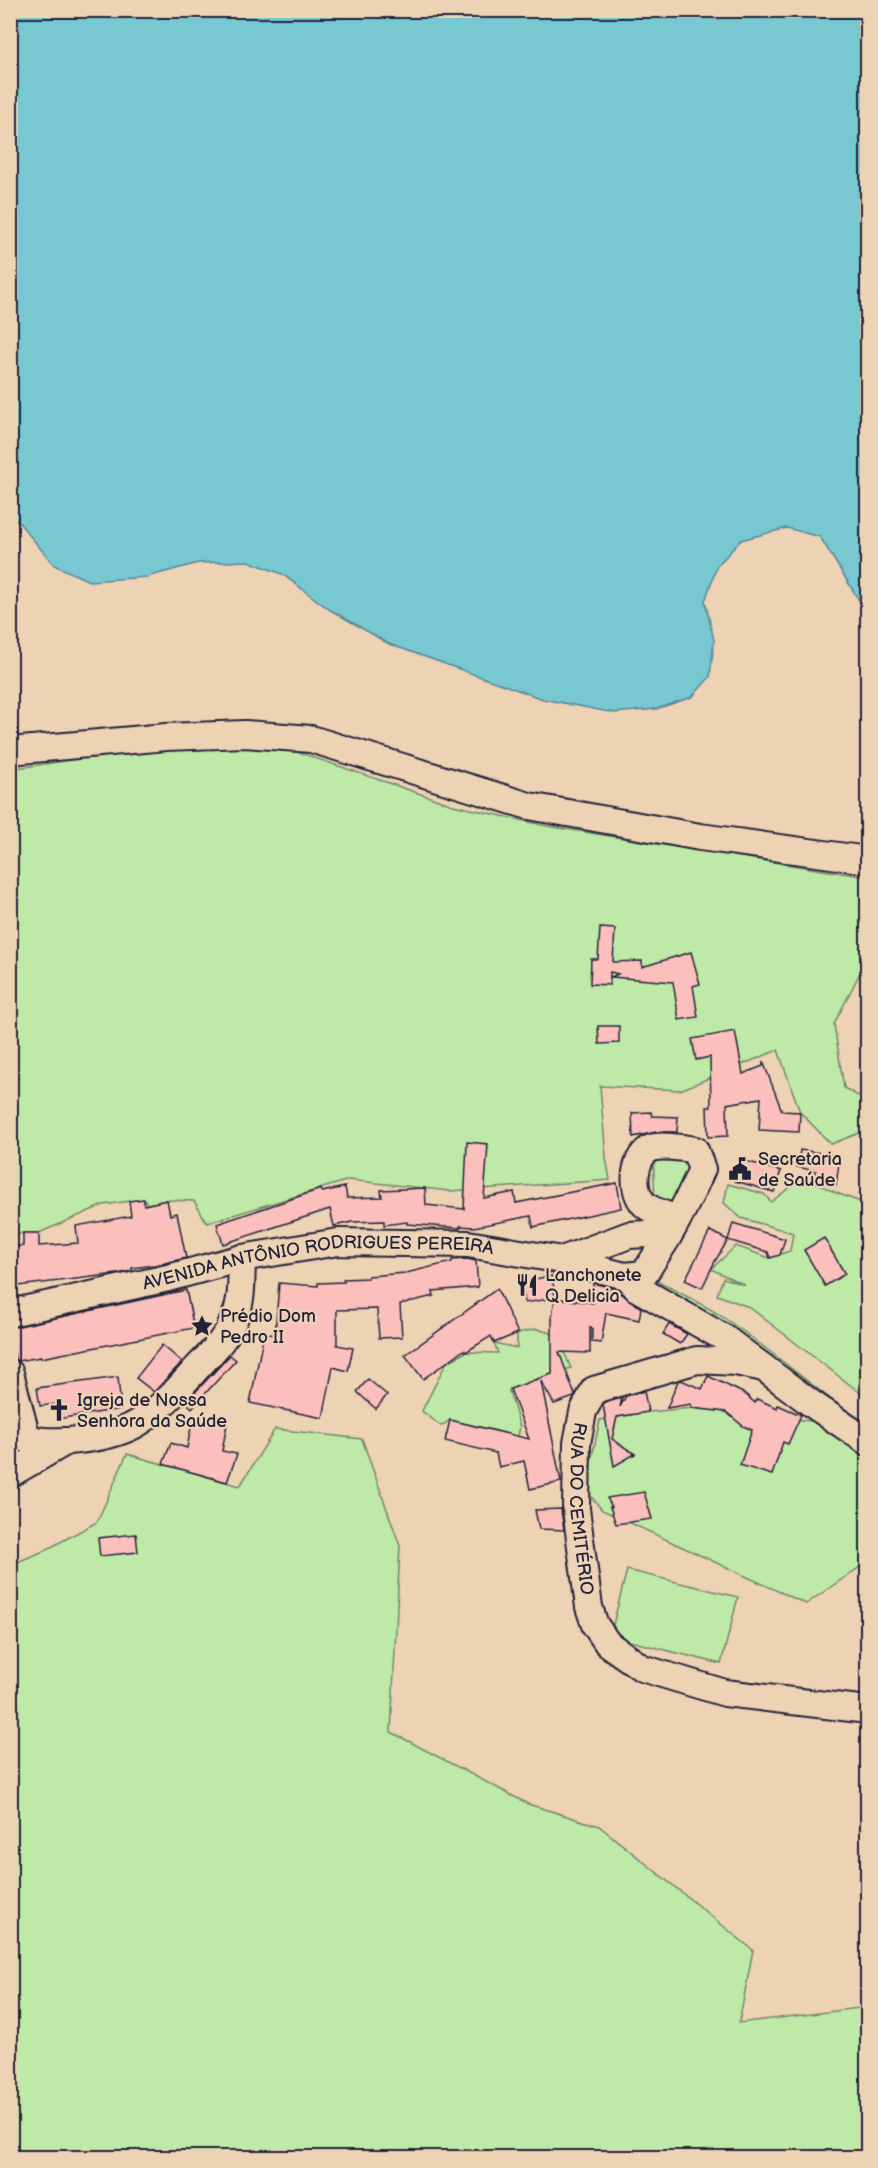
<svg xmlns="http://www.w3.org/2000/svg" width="878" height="2168" font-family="'Balsamiq Sans',sans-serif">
<rect width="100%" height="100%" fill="#edd2b4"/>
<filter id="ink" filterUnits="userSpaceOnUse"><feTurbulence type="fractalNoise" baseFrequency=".0167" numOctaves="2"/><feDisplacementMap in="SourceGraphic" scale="12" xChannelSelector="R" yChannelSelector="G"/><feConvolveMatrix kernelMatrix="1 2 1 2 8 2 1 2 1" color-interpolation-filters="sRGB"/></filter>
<g filter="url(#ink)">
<g fill="#bee9a6" stroke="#708670" stroke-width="1.5">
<polygon points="245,734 453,805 547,826 867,877 867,959 834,1024 844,1088 867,1101 867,1130 831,1144 800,1112 778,1050 680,1090 600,1086 606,1158 610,1180 450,1191 349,1180 207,1223 194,1201 167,1200 148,1204 143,1199 103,1205 39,1233 23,1233 11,1236 11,769"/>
<polygon points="687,1153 685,1200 655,1202 653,1154"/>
<path d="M806,1175C824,1190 846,1197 867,1204V1398L749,1307L717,1295L723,1278L745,1285L711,1269L736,1246L769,1258L790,1251L793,1233L741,1218L724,1203L728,1184L764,1194L771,1202Z"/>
<path d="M644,1274C669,1288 697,1300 721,1316C772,1349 815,1392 867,1423V1442L692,1318Z"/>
<polygon points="537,1329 554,1334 564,1352 571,1368 536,1379 509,1391 520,1427 516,1444 495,1449 497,1431 450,1420 441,1426 422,1411 446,1363 466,1352 498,1353 494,1343 517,1348 517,1333"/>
<polygon points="692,1408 828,1423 867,1446 867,1562 806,1604 602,1510 585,1489 600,1420 648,1412"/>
<polygon points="275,1429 362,1439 400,1546 391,1732 528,1804 599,1826 753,1950 739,2023 867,2007 867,2157 11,2157 10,1565 44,1551 97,1522 127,1454 240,1486"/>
<polygon points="627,1570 738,1597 721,1664 610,1636"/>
</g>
<polygon fill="#78c8d2" stroke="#568696" stroke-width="1.5" points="11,10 867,11 867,613 820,537 787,528 741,540 717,566 705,601 714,640 710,677 692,697 656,709 614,713 543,699 389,644 329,609 282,574 248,561 198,563 147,577 89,581 54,565 11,513"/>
<g fill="#fbbfbc" stroke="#22223b" stroke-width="1.5">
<polygon points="600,928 615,929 613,962 642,961 642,967 691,952 700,984 693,986 698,1017 679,1020 673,982 611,977 618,974 610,972 610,985 590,984 591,959 598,959"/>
<polygon points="598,1026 619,1026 619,1043 599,1044"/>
<polygon points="735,1031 743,1074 763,1066 763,1061 782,1111 800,1112 799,1132 759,1130 761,1098 727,1104 728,1136 708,1137 707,1107 711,1107 710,1057 696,1060 692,1039"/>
<polygon points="651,1112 652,1116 678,1117 677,1132 656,1132 633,1137 632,1113"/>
<polygon points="467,1142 488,1144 484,1198 514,1192 516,1203 617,1183 621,1208 533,1227 531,1216 474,1227 460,1226 460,1228 407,1224 407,1222 384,1225 384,1221 352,1222 334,1226 330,1209 223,1244 217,1224 321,1189 322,1192 345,1187 347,1198 382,1197 381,1190 425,1188 426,1205 464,1209"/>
<polygon points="800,1150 840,1156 836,1185 814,1182 816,1171 797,1167"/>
<polygon points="742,1160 781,1171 774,1192 735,1181"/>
<polygon points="144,1199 144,1205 167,1200 170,1215 177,1213 186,1258 156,1265 132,1268 132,1271 117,1274 10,1287 10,1246 23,1246 23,1233 39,1233 39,1246 78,1243 76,1226 131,1216 129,1201"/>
<polygon points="733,1223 785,1239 780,1255 770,1258 768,1252 728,1240"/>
<polygon points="710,1231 728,1240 715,1261 702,1288 685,1280"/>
<polygon points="824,1238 845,1274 825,1286 804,1250"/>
<polygon points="467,1259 476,1261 478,1287 433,1291 434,1296 400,1304 402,1337 379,1338 377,1309 337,1310 337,1345 353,1348 348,1371 333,1367 323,1418 250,1403 264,1333 275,1335 279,1283 318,1286 318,1283 344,1282 343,1279 368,1278 368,1276 406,1273 452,1262 452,1260"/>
<polygon points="552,1276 555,1298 525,1303 521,1281"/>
<polygon points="593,1283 609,1287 609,1291 622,1294 641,1308 639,1320 606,1313 601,1343 592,1342 592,1328 590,1327 590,1353 559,1352 575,1395 574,1397 554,1404 541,1381 561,1482 530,1489 524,1461 499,1467 496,1453 445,1441 450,1420 529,1439 510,1389 552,1374 552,1317 555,1298 593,1303"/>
<polygon points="497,1289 518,1333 494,1343 491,1336 466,1352 464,1350 423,1379 405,1355"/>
<polygon points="186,1290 194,1328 41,1358 41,1357 18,1361 15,1359 10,1328"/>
<polygon points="669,1324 687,1334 680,1344 663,1334"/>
<polygon points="162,1345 182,1362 154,1392 136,1378"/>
<polygon points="230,1355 236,1360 192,1408 186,1402"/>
<polygon points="708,1376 745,1394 755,1403 757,1399 777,1408 778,1405 801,1415 788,1444 783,1442 772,1475 740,1465 752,1430 743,1426 726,1412 692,1408 691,1404 667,1408 678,1381 681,1380 702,1389"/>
<polygon points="118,1377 121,1409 57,1419 56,1404 40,1406 37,1388"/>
<polygon points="368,1379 387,1395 376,1409 357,1392"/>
<polygon points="644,1391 648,1412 617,1417 612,1439 635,1454 614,1466 603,1405 604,1403 622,1398 620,1407 626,1396"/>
<polygon points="193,1417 227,1424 222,1451 237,1454 227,1482 163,1464 171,1443 187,1448"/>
<polygon points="644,1492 652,1519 616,1524 610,1507 612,1507 607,1498"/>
<polygon points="561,1509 564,1530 539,1529 535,1510"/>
<polygon points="136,1534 138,1552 100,1556 98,1538"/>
</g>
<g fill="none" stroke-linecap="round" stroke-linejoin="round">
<g stroke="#22223b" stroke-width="30">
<g id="minor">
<polyline points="10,751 166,737 245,734 311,739 529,806 700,837 868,860"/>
<polyline points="562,1260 629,1235 647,1234 667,1238"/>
<polyline points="626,1276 637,1288 724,1338 812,1404 868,1442"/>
<path d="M637,1288C645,1271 656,1256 666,1240C680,1217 691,1194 702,1169L695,1150C685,1148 657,1144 649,1149C633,1160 631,1190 644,1204C651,1211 667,1215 677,1219"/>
<path id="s1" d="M10,1313L168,1278L242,1258L338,1242L468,1244L562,1260L625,1276L644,1274"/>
<path id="s2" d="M764,1368L736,1362L697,1360L594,1390L583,1412L577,1443L576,1509L589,1607L595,1625L608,1644L642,1668L725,1693L868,1710"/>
<polyline points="10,1373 27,1438"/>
<path d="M10,1434C44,1448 115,1441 144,1419C164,1405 181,1386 197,1368C212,1352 227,1338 235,1317C243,1298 241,1278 242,1258"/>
<polyline points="10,1474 67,1441"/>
</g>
</g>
<use href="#minor" stroke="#edd2b4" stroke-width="26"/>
</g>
</g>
<defs>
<g id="civic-bare" transform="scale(1.8)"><path d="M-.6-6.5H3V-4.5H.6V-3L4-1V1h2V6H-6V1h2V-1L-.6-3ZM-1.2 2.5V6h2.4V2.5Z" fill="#22223b" stroke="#edd2b4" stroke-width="2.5" paint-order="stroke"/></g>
<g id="restaurant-bare" transform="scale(1.8)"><path d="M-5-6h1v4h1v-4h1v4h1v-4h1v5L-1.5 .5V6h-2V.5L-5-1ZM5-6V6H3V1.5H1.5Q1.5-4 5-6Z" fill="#22223b" stroke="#edd2b4" stroke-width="2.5" paint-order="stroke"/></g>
<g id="sight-bare" transform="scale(1.8)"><path d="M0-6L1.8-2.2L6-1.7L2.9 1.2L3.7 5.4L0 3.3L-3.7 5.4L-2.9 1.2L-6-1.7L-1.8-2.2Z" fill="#22223b" stroke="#edd2b4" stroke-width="2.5" paint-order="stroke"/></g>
<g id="church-bare" transform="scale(1.8)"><path d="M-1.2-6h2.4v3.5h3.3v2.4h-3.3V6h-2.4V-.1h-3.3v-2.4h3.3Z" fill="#22223b" stroke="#edd2b4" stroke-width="2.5" paint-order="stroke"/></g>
</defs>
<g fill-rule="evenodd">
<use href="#civic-bare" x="740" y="1169"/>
<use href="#restaurant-bare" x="527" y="1285"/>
<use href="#sight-bare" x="202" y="1326"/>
<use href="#church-bare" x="59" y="1410"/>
</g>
<g text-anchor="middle" stroke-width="4.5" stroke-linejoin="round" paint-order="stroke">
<g font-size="18" fill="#22223b" stroke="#edd2b4" text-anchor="start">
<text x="758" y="1165">Secretaria<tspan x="758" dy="21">de Saúde</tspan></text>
<text x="545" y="1281">Lanchonete<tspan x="545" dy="21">Q Delicia</tspan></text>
<text x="220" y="1322">Prédio Dom<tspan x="220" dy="21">Pedro II</tspan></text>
<text x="77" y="1406">Igreja de Nossa<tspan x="77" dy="21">Senhora da Saúde</tspan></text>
</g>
<g font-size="18" fill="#22223b" stroke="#edd2b4">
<text dy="6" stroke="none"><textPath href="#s1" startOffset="314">AVENIDA ANTÔNIO RODRIGUES PEREIRA</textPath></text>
<text dy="6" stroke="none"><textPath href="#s2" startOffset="297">RUA DO CEMITÉRIO</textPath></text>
</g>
</g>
<rect width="878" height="2168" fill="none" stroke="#edd2b4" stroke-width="36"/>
<rect x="18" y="18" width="842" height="2132" fill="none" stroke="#22223b" stroke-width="2" filter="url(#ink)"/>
</svg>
